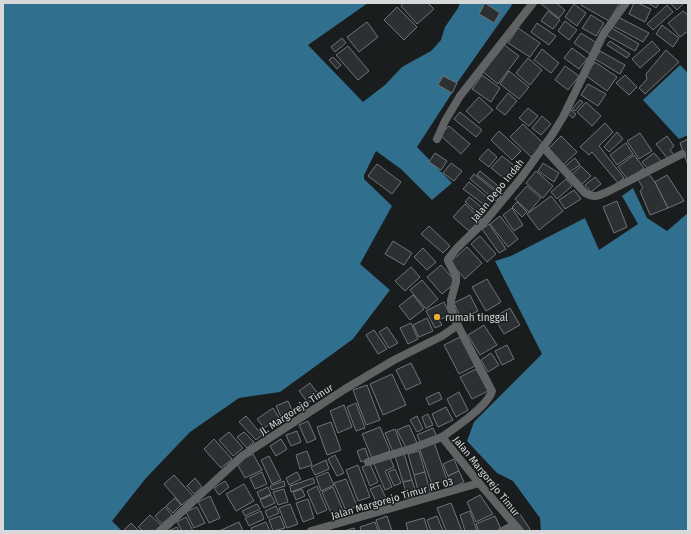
<svg xmlns="http://www.w3.org/2000/svg" width="691" height="534" font-family="'Fira Sans',sans-serif">
<rect width="100%" height="100%" fill="#1a1d1e"/>
<g fill="#30708e">
<polygon points="3,3 368,3 308,45 363,102 385,85 402,67 431,51 441,40 445,27 458,8 460,3 511,3 512,5 457,83 443,76 438,85 452,93 417,147 452,183 432,200 401,169 376,151 364,175 364,179 392,206 360,264 390,290 353,339 280,392 239,398 190,432 146,478 112,521 122,531 3,531"/>
<polygon points="680,65 688,73 688,135 679,139 643,100"/>
<polygon points="633,188 647,218 667,231 688,213 688,531 541,531 540,518 513,481 497,473 467,441 474,422 542,354 495,261 511,256 585,218 599,250 638,224 622,196"/>
</g>
<g fill="#2d3032" stroke="#717476">
<polygon points="403,3 428,3 434,9 417,24 401,6"/>
<polygon points="485,3 500,13 494,23 479,14"/>
<polygon points="540,3 556,3 565,10 559,18"/>
<polygon points="582,3 618,3 619,4 609,21 581,5"/>
<polygon points="634,3 638,3 651,9 645,22 629,14"/>
<polygon points="648,3 659,3 656,8"/>
<polygon points="670,3 684,3 677,10"/>
<polygon points="574,4 586,13 577,26 565,17"/>
<polygon points="667,5 673,12 653,30 647,24"/>
<polygon points="397,7 417,27 404,40 384,20"/>
<polygon points="548,11 560,20 553,29 541,21"/>
<polygon points="683,11 688,15 688,31 680,37 668,23"/>
<polygon points="591,15 604,23 596,36 582,28"/>
<polygon points="618,17 649,33 643,42 613,26"/>
<polygon points="565,21 577,30 569,40 558,31"/>
<polygon points="367,22 378,37 359,52 347,37"/>
<polygon points="537,23 556,36 549,45 531,32"/>
<polygon points="662,25 679,38 673,47 656,34"/>
<polygon points="610,27 639,44 635,51 606,35"/>
<polygon points="518,28 540,43 530,57 508,43"/>
<polygon points="581,33 597,43 590,54 574,43"/>
<polygon points="342,38 346,43 335,52 331,47"/>
<polygon points="610,41 630,54 627,58 607,45"/>
<polygon points="652,41 660,50 640,68 632,59"/>
<polygon points="503,44 519,56 498,84 483,72"/>
<polygon points="348,46 369,71 358,80 336,55"/>
<polygon points="572,48 587,59 579,69 564,58"/>
<polygon points="542,49 559,63 551,73 534,60"/>
<polygon points="666,50 679,62 645,94 639,88 647,79 646,74"/>
<polygon points="600,51 625,65 620,74 595,59"/>
<polygon points="333,57 341,65 337,69 329,60"/>
<polygon points="528,58 542,70 530,85 516,73"/>
<polygon points="595,62 617,77 607,91 585,75"/>
<polygon points="565,66 579,76 568,90 555,80"/>
<polygon points="509,71 529,87 519,99 500,84"/>
<polygon points="482,75 500,88 491,102 472,89"/>
<polygon points="625,75 637,87 629,95 616,83"/>
<polygon points="443,76 457,83 452,93 438,85"/>
<polygon points="588,84 606,94 598,106 581,95"/>
<polygon points="508,93 517,101 505,115 496,108"/>
<polygon points="479,97 493,110 479,123 466,111"/>
<polygon points="580,100 583,102 575,111 572,109"/>
<polygon points="586,102 601,116 592,126 577,112"/>
<polygon points="528,108 538,116 529,126 519,118"/>
<polygon points="571,110 576,114 573,118 568,114"/>
<polygon points="460,112 482,130 476,137 454,119"/>
<polygon points="542,116 551,124 541,135 532,128"/>
<polygon points="605,123 613,132 599,146 624,178 618,183 592,152 589,155 580,147"/>
<polygon points="523,124 544,144 531,157 510,137"/>
<polygon points="449,126 470,144 461,154 440,135"/>
<polygon points="499,131 521,151 512,160 491,140"/>
<polygon points="617,132 623,139 609,152 604,147"/>
<polygon points="640,133 652,151 639,159 627,141"/>
<polygon points="561,136 577,152 563,165 548,149"/>
<polygon points="667,136 674,146 670,150 674,155 668,159 656,144"/>
<polygon points="688,139 688,165 680,143"/>
<polygon points="626,143 633,154 617,165 610,155"/>
<polygon points="488,149 497,157 489,167 479,159"/>
<polygon points="435,153 447,161 441,170 429,162"/>
<polygon points="654,153 661,161 649,170 642,162"/>
<polygon points="634,155 644,168 628,180 618,167"/>
<polygon points="502,156 516,167 505,179 491,168"/>
<polygon points="575,158 580,165 568,173 564,167"/>
<polygon points="451,163 462,171 454,181 443,173"/>
<polygon points="543,163 559,173 554,182 538,171"/>
<polygon points="377,164 401,182 392,194 368,176"/>
<polygon points="581,166 591,176 581,185 571,175"/>
<polygon points="480,171 503,190 500,193 477,175"/>
<polygon points="536,171 553,186 543,198 526,183"/>
<polygon points="648,173 655,182 668,208 650,215 640,191 643,188 637,178"/>
<polygon points="474,174 501,196 496,201 470,179"/>
<polygon points="667,175 684,201 668,208 655,182"/>
<polygon points="595,177 601,184 591,192 585,185"/>
<polygon points="566,179 572,186 557,199 551,192"/>
<polygon points="469,182 492,201 487,207 463,189"/>
<polygon points="527,186 541,198 529,212 515,199"/>
<polygon points="574,190 581,199 565,209 559,200"/>
<polygon points="551,196 563,211 539,230 527,214"/>
<polygon points="469,197 484,209 480,215 465,202"/>
<polygon points="617,201 627,227 614,233 603,207"/>
<polygon points="517,202 527,212 522,217 512,207"/>
<polygon points="465,204 481,219 469,231 453,217"/>
<polygon points="512,208 523,225 514,231 503,215"/>
<polygon points="500,216 518,239 508,247 490,224"/>
<polygon points="489,224 506,249 499,253 482,229"/>
<polygon points="429,226 450,246 443,253 421,234"/>
<polygon points="480,236 496,254 487,262 471,244"/>
<polygon points="393,241 412,253 404,265 385,254"/>
<polygon points="467,247 482,263 465,279 450,262"/>
<polygon points="423,248 436,262 427,270 414,257"/>
<polygon points="441,265 456,282 442,294 427,277"/>
<polygon points="411,267 420,277 405,291 395,281"/>
<polygon points="487,279 501,302 486,311 472,287"/>
<polygon points="422,280 438,299 426,309 410,290"/>
<polygon points="413,295 424,309 410,320 399,306"/>
<polygon points="470,295 478,311 461,319 454,303"/>
<polygon points="444,302 450,315 439,320 442,325 435,328 426,311"/>
<polygon points="510,308 520,325 504,334 494,317"/>
<polygon points="427,318 433,331 419,337 413,325"/>
<polygon points="411,323 418,339 408,344 400,328"/>
<polygon points="484,325 497,345 480,355 468,335"/>
<polygon points="387,327 398,343 389,348 379,332"/>
<polygon points="374,330 387,349 378,354 366,335"/>
<polygon points="460,337 475,366 459,374 444,345"/>
<polygon points="507,345 514,359 502,365 495,351"/>
<polygon points="491,353 499,365 488,372 481,360"/>
<polygon points="411,363 421,383 406,390 396,370"/>
<polygon points="476,369 488,391 472,399 460,377"/>
<polygon points="392,374 406,405 383,415 370,384"/>
<polygon points="310,383 319,395 308,403 299,391"/>
<polygon points="367,385 380,420 366,425 353,390"/>
<polygon points="439,392 442,399 429,405 426,398"/>
<polygon points="459,392 468,410 456,417 447,399"/>
<polygon points="288,401 293,412 281,417 276,406"/>
<polygon points="356,403 365,428 356,431 347,407"/>
<polygon points="344,405 352,427 338,433 330,411"/>
<polygon points="446,407 453,420 438,427 432,414"/>
<polygon points="273,408 279,418 264,428 257,419"/>
<polygon points="428,414 433,425 426,428 422,417"/>
<polygon points="246,416 262,435 256,440 239,422"/>
<polygon points="417,416 423,429 417,432 410,420"/>
<polygon points="308,421 316,439 307,443 299,425"/>
<polygon points="331,422 341,450 327,455 317,427"/>
<polygon points="409,425 418,445 407,450 397,430"/>
<polygon points="380,427 390,451 372,458 362,434"/>
<polygon points="433,428 437,437 421,444 417,435"/>
<polygon points="395,429 403,450 394,454 385,433"/>
<polygon points="297,431 301,442 291,446 286,435"/>
<polygon points="229,432 243,448 233,456 219,440"/>
<polygon points="244,432 254,442 247,448 237,437"/>
<polygon points="214,439 232,459 221,468 204,449"/>
<polygon points="281,439 287,449 276,456 270,446"/>
<polygon points="434,442 447,480 432,485 419,447"/>
<polygon points="365,448 369,459 361,462 357,451"/>
<polygon points="307,451 312,465 300,469 296,455"/>
<polygon points="419,451 425,472 414,475 408,454"/>
<polygon points="404,453 412,480 403,482 395,456"/>
<polygon points="253,454 262,470 245,478 236,462"/>
<polygon points="335,455 344,473 337,476 328,459"/>
<polygon points="389,455 394,467 385,471 392,487 385,490 373,462"/>
<polygon points="269,456 281,480 272,484 261,460"/>
<polygon points="454,459 459,471 448,476 443,464"/>
<polygon points="326,460 329,469 315,475 311,467"/>
<polygon points="370,464 378,482 370,486 362,467"/>
<polygon points="358,465 370,497 358,501 346,470"/>
<polygon points="395,469 401,483 394,486 388,472"/>
<polygon points="459,471 464,482 454,487 448,476"/>
<polygon points="262,472 267,484 255,489 250,478"/>
<polygon points="297,472 301,479 289,485 286,478"/>
<polygon points="328,472 334,485 321,491 316,477"/>
<polygon points="425,472 431,495 420,498 414,475"/>
<polygon points="174,475 193,496 182,505 164,484"/>
<polygon points="195,478 202,487 194,494 187,486"/>
<polygon points="313,478 315,483 291,492 290,486"/>
<polygon points="346,479 357,506 346,511 334,483"/>
<polygon points="412,480 417,496 408,499 403,482"/>
<polygon points="225,481 229,487 219,495 214,488"/>
<polygon points="284,481 285,486 272,490 270,486"/>
<polygon points="244,484 254,501 236,511 226,494"/>
<polygon points="380,485 388,503 379,508 370,489"/>
<polygon points="317,486 327,510 317,514 307,491"/>
<polygon points="268,487 271,494 260,499 257,492"/>
<polygon points="333,487 344,513 333,518 322,492"/>
<polygon points="284,489 288,502 278,505 273,492"/>
<polygon points="302,489 305,496 296,500 293,492"/>
<polygon points="271,495 275,503 264,508 260,500"/>
<polygon points="480,495 493,514 476,522 467,502"/>
<polygon points="210,496 220,518 209,523 198,502"/>
<polygon points="175,498 181,505 173,513 166,506"/>
<polygon points="308,499 314,518 303,522 296,503"/>
<polygon points="451,503 462,531 446,531 437,508"/>
<polygon points="257,504 260,509 245,516 242,511"/>
<polygon points="290,504 298,524 287,528 279,508"/>
<polygon points="276,506 279,513 268,518 265,511"/>
<polygon points="165,507 172,515 162,524 155,516"/>
<polygon points="197,507 205,523 194,528 186,512"/>
<polygon points="261,511 264,519 249,526 245,518"/>
<polygon points="470,511 477,531 465,531 460,515"/>
<polygon points="519,513 530,529 528,531 522,531 512,517"/>
<polygon points="150,515 161,525 155,531 143,531 138,527"/>
<polygon points="280,516 285,528 273,531 269,520"/>
<polygon points="387,516 392,531 380,531 376,520"/>
<polygon points="437,516 443,531 431,531 427,520"/>
<polygon points="495,516 501,529 496,531 479,531 476,524"/>
<polygon points="186,517 193,531 182,531 177,522"/>
<polygon points="424,518 428,531 408,531 406,523"/>
<polygon points="239,522 243,531 219,531"/>
<polygon points="266,522 270,531 252,531 251,528"/>
<polygon points="375,522 378,531 361,531 360,527"/>
<polygon points="131,523 139,531 123,531"/>
<polygon points="177,527 179,531 168,531"/>
<polygon points="354,528 355,531 344,531"/>
</g>
<g fill="none" stroke-linecap="round" stroke-linejoin="round">
<g stroke="#616263" stroke-width="8">
<polyline points="437,139 445,121 460,96 533,3"/>
<path d="M543,147L585,193C594,198 598,196 607,192L682,154"/>
<polyline points="368,462 413,448 442,437"/>
<polyline points="161,531 242,456 345,389 394,360 442,336 458,325"/>
<polyline points="311,531 479,483"/>
<polyline points="502,531 514,525"/>
<path d="M520,531L479,483L442,437C455,428 488,406 492,391L455,320L451,307V300L456,282V276L448,261V259L457,248L487,219L521,178L552,135L563,117L604,33L626,3"/>
</g>
</g>
<circle fill="#e6ad36" stroke="#1a1d1e" stroke-width="1.5" cx="437" cy="317" r="4"/>
<g text-anchor="middle" stroke-width="3" stroke-linejoin="round" paint-order="stroke">
<g font-size="10" fill="#d7d8d9" stroke="#1a1d1e">
<text transform="translate(497 190) rotate(-51)" y="4">Jalan Depo Indah</text>
<text transform="translate(296 409) rotate(-33)" y="4">Jl. Margorejo Timur</text>
<text transform="translate(487 476) rotate(51)" y="4">Jalan Margorejo Timur</text>
<text transform="translate(392 498) rotate(-16)" y="4">Jalan Margorejo Timur RT 03</text>
</g>
<g font-size="10" fill="#d7d8d9" stroke="#1a1d1e" text-anchor="start">
<text x="445" y="321">rumah tinggal</text>
</g>
</g>
<rect width="691" height="534" fill="none" stroke="#d7d8d9" stroke-width="8"/>
</svg>
